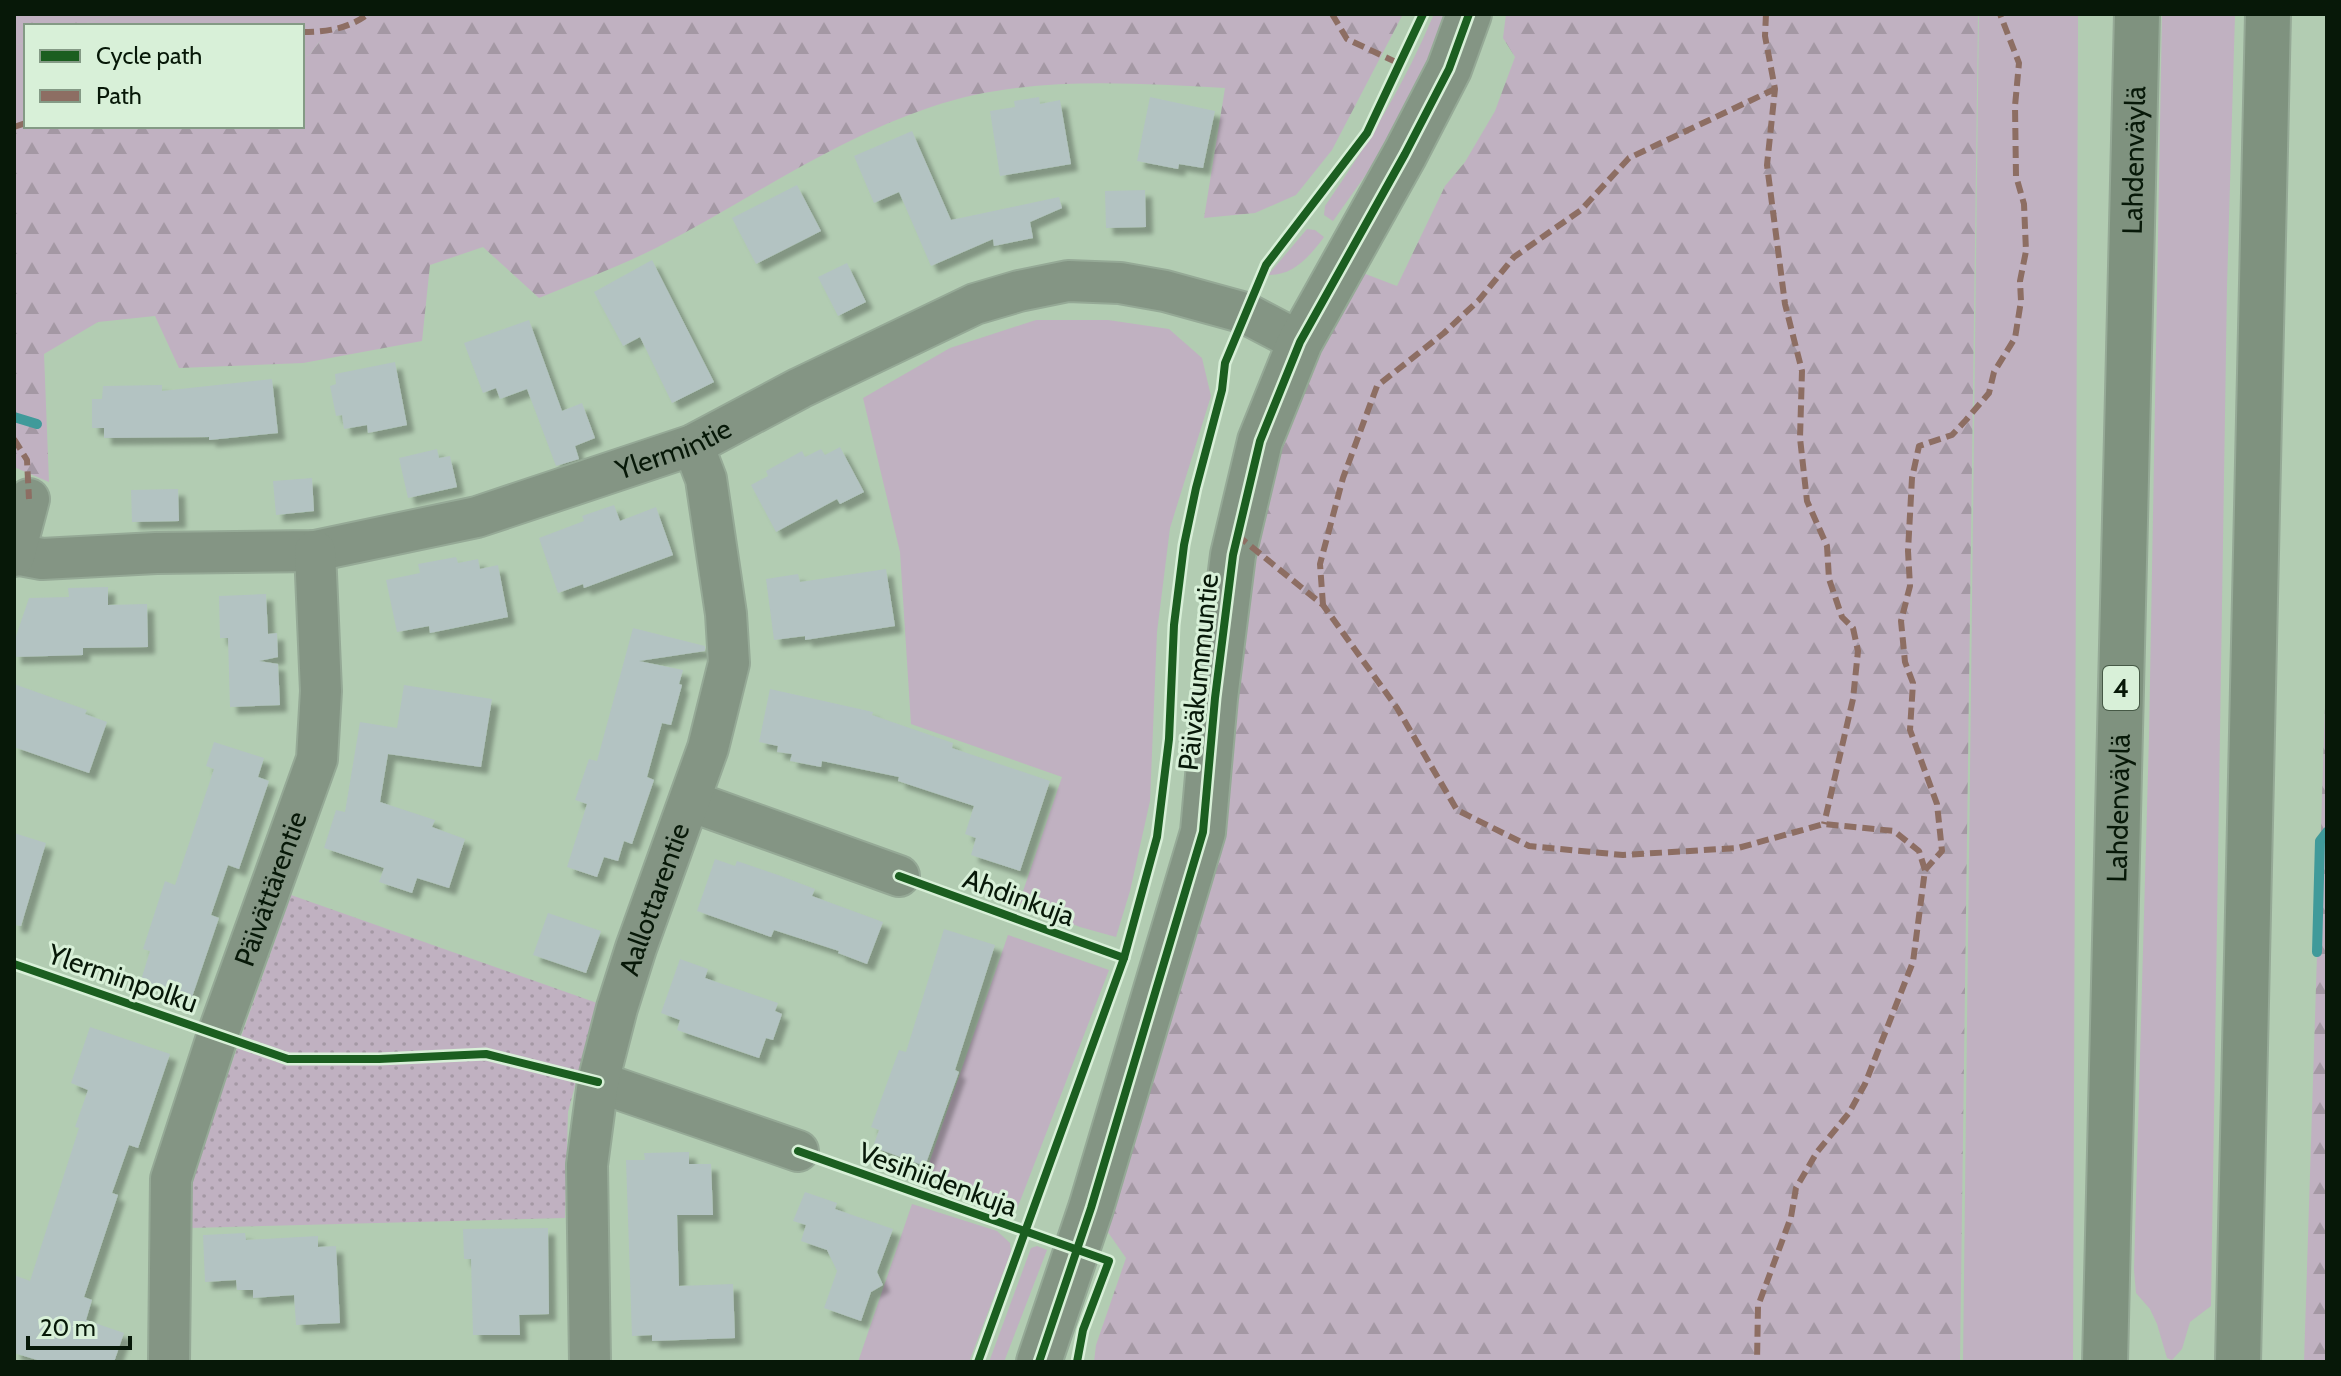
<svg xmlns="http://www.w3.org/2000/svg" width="2341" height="1376" font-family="Cabin,sans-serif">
<defs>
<pattern id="forest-firs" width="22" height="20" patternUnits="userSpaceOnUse" patternTransform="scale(2)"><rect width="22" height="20" fill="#c0b1c1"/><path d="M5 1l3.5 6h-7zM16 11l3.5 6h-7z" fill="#a498a4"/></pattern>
<pattern id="park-dots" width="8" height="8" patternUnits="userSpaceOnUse" patternTransform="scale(2)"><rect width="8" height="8" fill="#c0b1c1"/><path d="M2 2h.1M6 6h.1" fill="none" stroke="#a498a4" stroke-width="1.8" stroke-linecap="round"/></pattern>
<filter id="shadow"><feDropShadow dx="7" dy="7" stdDeviation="2" flood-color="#0004"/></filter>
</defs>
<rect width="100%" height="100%" fill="#b2ccb2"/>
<g fill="#c0b1c1">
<polygon points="115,14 376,14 327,33 309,55 302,57 302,26 77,26"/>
<path d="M1434,14H1450L1413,94L1377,159L1333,221L1324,215L1325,206C1368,144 1405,83 1434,14Z"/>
<polygon points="1979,14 2078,14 2073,1362 1963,1362"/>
<polygon points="2162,14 2235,14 2227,286 2211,1306 2190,1322 2182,1349 2172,1360 2167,1358 2157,1324 2150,1309 2136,1293 2134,1270 2149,737"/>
<polygon points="26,42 26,123 14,127 14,46"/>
<path d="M1307,229L1315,230L1324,237C1310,256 1293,276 1268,275Z"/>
<polygon points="1036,320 1108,320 1169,329 1202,358 1211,396 1170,528 1157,632 1150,801 1130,891 1116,937 1080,927 1019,903 1062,777 911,724 900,552 863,398 950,348"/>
<polygon points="1008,935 1109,970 1017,1209 925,1175"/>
<polygon points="912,1204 997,1231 1010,1243 1011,1252 969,1362 858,1362"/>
<polygon points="1037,1246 1047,1250 1004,1362 989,1362 1031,1248"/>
</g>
<g fill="url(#forest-firs)">
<polygon points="14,14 115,14 77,26 26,26 26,42 14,46"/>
<path d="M376,14H1403L1332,150L1296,195L1255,213L1204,218L1225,88C1127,83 1026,75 931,107C832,140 748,201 656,248C618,267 577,282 539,298L483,247L430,265L422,341L303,363L179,368L155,316L98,322L44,354L49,482L14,467V127L26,123V126H302V57L309,55L327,33Z"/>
<polygon points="1506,14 1978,14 1960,1362 1094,1362 1096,1345 1126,1258 1091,1208 1203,832 1233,555 1342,265 1397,286 1445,186 1465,162 1495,111 1515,57 1503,38"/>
<polygon points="2327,641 2327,1362 2304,1362"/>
</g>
<polygon fill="url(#park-dots)" points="291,895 597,1003 568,1112 565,1218 188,1228 191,1179"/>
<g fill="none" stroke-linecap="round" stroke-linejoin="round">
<g stroke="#409a9a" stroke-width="10">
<polyline points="14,417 37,424"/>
<polyline points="2317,952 2320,841 2327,832"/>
</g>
</g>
<g fill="#b3c3c2" filter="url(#shadow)">
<polygon points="1039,97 1040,104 1060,100 1071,164 1000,176 990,111 1015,107 1014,101"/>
<polygon points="1150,97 1215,111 1203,168 1179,164 1178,169 1137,161"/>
<polygon points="912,131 951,220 1059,197 1062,208 1030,222 1033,238 994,246 993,239 931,266 899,192 874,203 854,156"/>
<polygon points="797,185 821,231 756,264 732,218"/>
<polygon points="1145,190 1146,227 1106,228 1105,191"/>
<polygon points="652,260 714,382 672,403 640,337 623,346 594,292"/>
<polygon points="847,263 866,302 838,316 818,277"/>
<polygon points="529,320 562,411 582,403 595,438 575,446 579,459 556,466 527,389 500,399 496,388 483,393 464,343"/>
<polygon points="395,362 407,425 368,433 367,425 344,429 342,415 336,416 330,386 336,384 335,374"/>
<polygon points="272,379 278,433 209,440 209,437 104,438 104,428 92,428 92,399 102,399 103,386 162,385 162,391"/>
<polygon points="840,447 864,492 840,504 837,499 776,532 751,485 768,476 766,471 802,451 805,457 821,449 825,455"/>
<polygon points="437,449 439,458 450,456 457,487 408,498 399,458"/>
<polygon points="312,478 314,511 276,515 273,481"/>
<polygon points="178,489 179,521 132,522 131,490"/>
<polygon points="614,505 620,521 656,507 673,555 584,588 583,584 558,593 539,538 584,521 582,516"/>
<polygon points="456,557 458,563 478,559 480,569 498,565 508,617 430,633 429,626 397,632 386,580 420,573 418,564"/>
<polygon points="886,569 895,626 805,640 805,636 774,640 766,579 798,574 800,582"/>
<polygon points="108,587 108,605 147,604 148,647 83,648 83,655 14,657 14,642 29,598 69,597 68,588"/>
<polygon points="266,594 268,634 277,633 278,657 259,661 278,664 280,705 230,707 228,638 220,638 219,596"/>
<polygon points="633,628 705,646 705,651 639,661 683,670 679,684 682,685 671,725 662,723 647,777 654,780 632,844 624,841 618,861 604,857 597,877 567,867 587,804 575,800 589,759 597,761"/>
<polygon points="14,684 87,710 85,714 107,722 89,773 14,747"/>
<polygon points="404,685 492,699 481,767 388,754 380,802 435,820 432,827 465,839 449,888 417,878 412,893 379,882 384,868 324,848 336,810 345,812 360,722 397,728"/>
<polygon points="770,689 873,712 872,715 953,743 952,748 1050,781 1020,871 971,855 976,838 965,834 974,806 898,781 899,777 822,761 821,767 790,761 792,754 777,752 778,746 759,742"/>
<polygon points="214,742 264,758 258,777 269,781 239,869 228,865 211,915 219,918 192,997 141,980 150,951 143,949 165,881 175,885 214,769 206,766"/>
<polygon points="14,833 46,843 21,926 14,925"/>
<polygon points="715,859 735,866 737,861 778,875 815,889 812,896 883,922 867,964 838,953 839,951 774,930 771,937 697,911"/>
<polygon points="548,913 601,931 586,973 533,955"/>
<polygon points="944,929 995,945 955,1070 959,1072 925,1166 873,1147 879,1130 871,1127 899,1050 906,1052"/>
<polygon points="680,959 708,969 705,978 778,1003 775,1011 782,1014 773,1040 766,1038 759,1058 677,1030 680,1020 661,1013"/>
<polygon points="90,1027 170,1054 138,1148 129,1145 112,1193 118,1195 84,1297 92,1300 86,1320 124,1333 114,1362 44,1362 14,1353 14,1275 30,1281 79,1128 75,1127 88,1090 71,1083"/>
<polygon points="689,1152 689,1164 711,1164 713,1215 677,1215 679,1286 733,1284 735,1338 652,1341 652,1335 632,1336 626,1160 645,1160 644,1153"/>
<polygon points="805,1192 837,1203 835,1209 893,1229 877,1272 883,1285 871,1292 861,1321 824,1308 837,1271 827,1250 801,1241 806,1225 793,1221"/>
<polygon points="548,1228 549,1314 519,1315 520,1335 473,1335 471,1259 464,1259 463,1229"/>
<polygon points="245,1233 246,1240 318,1236 318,1247 336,1246 340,1323 296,1325 294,1295 253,1298 253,1290 237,1290 236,1280 205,1282 203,1235"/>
</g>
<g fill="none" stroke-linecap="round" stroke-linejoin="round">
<g stroke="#95a996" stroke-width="44">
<g id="minor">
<path id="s1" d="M15,554L42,559L156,553L315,551L477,517L693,445L800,388L975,304L1019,291L1068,281L1120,283L1165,291L1245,313L1300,342"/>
<polyline points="14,556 29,499"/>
<polyline points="690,801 899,876"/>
<polyline points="598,1082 798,1151"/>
<path id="s2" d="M169,1362L171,1179L218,1034L317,759L321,691L315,551"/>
<path id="s3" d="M590,1362L587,1165L598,1082L617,1008L636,948L708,748L729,663L726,614L706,479L693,445"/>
</g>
</g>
<g stroke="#95a996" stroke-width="48">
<polyline id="tertiary" points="1039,1362 1091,1208 1203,832 1215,698 1233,555 1260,441 1300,342 1405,154 1449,69 1469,14"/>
</g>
<g stroke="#95a996" stroke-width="48">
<g id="motorway">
<path id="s4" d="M2105,1362L2137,14"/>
<polyline points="2238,1362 2268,14"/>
</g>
</g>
<use href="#minor" stroke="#849584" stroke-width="40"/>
<use href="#tertiary" stroke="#849584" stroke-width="44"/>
<use href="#motorway" stroke="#7f927f" stroke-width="44"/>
<g stroke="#8d6e63" stroke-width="6" stroke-dasharray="12 6" stroke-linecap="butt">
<polyline points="1332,14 1347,39 1400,64"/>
<polyline points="1766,14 1765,36 1775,89 1767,165 1785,304 1802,371 1800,438 1807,501 1827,546 1829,579 1842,617 1853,628 1858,651 1853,699 1824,824"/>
<path d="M302,32C326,32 348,29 368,14"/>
<polyline points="14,127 26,123"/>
<polyline points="14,439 27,460 29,499"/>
<polyline points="1237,535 1323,605 1397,708 1457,810 1529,846 1623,855 1738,848 1824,824 1894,831 1919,851 1925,870 1913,962 1865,1084 1849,1113 1817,1152 1796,1188 1791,1217 1758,1306 1757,1362"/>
<polyline points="1323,605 1320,564 1343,478 1377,386 1444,333 1479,300 1514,257 1581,210 1629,158 1775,89"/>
<polyline points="1925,870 1942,851 1937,804 1910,730 1913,683 1905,662 1901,621 1910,586 1908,551 1912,478 1919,446 1952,435 1966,420 1989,393 1994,372 2015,338 2021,301 2020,281 2026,251 2024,204 2016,176 2015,106 2019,63 2000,14"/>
</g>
<g stroke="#d8f0d8" stroke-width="13">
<g id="cycleway">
<polyline points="899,876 1124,958"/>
<polyline points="14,964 288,1059 379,1059 486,1054 598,1082"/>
<polyline points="798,1151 1109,1261 1083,1330 1077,1362"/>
<polyline points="978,1362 1124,958 1157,837 1169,739 1174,625 1184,545 1196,488 1222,390 1225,363 1266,265 1367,133 1423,14"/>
<polyline points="1039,1362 1091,1208 1203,832 1215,698 1233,555 1260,441 1300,342 1405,154 1449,69 1469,14"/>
</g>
</g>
<use href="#cycleway" stroke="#1b5e20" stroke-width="8"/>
</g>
<g text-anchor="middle" stroke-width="6" stroke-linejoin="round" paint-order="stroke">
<rect fill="#d8f0d8" stroke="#465946" stroke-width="2" x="2103" y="666" width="36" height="44" rx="6"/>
<g font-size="26" font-weight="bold" fill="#071808">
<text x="2121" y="697">4</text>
</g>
<g font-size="28" fill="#071808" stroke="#d8f0d8">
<text dy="10" stroke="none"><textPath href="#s4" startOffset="1202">Lahdenväylä</textPath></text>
<text dy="10" stroke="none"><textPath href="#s1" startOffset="674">Ylermintie</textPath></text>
<text transform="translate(1198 672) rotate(-84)" y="10">Päiväkummuntie</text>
<text dy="10" stroke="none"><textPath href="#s4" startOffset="554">Lahdenväylä</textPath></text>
<text dy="10" stroke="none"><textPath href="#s2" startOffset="490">Päivättärentie</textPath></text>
<text transform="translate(1019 897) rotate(20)" y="10">Ahdinkuja</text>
<text dy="10" stroke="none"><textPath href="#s3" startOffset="472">Aallottarentie</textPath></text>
<text transform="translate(123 978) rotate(19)" y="10">Ylerminpolku</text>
<text transform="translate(938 1179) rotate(20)" y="10">Vesihiidenkuja</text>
</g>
</g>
<rect width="2341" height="1376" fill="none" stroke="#071808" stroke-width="32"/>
<rect x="24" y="24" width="280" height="104" fill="#d8f0d8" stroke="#849a85" stroke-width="2"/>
<rect x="40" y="50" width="40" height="12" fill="#1b5e20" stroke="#849a85" stroke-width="2"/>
<text x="96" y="64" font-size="24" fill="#071808">Cycle path</text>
<rect x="40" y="90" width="40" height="12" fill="#8d6e63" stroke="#849a85" stroke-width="2"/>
<text x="96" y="104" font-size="24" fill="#071808">Path</text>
<path d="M28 1336v12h102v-12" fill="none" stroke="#071808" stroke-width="4"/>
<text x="40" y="1336" font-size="24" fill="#071808" stroke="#d8f0d8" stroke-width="6" paint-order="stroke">20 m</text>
</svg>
